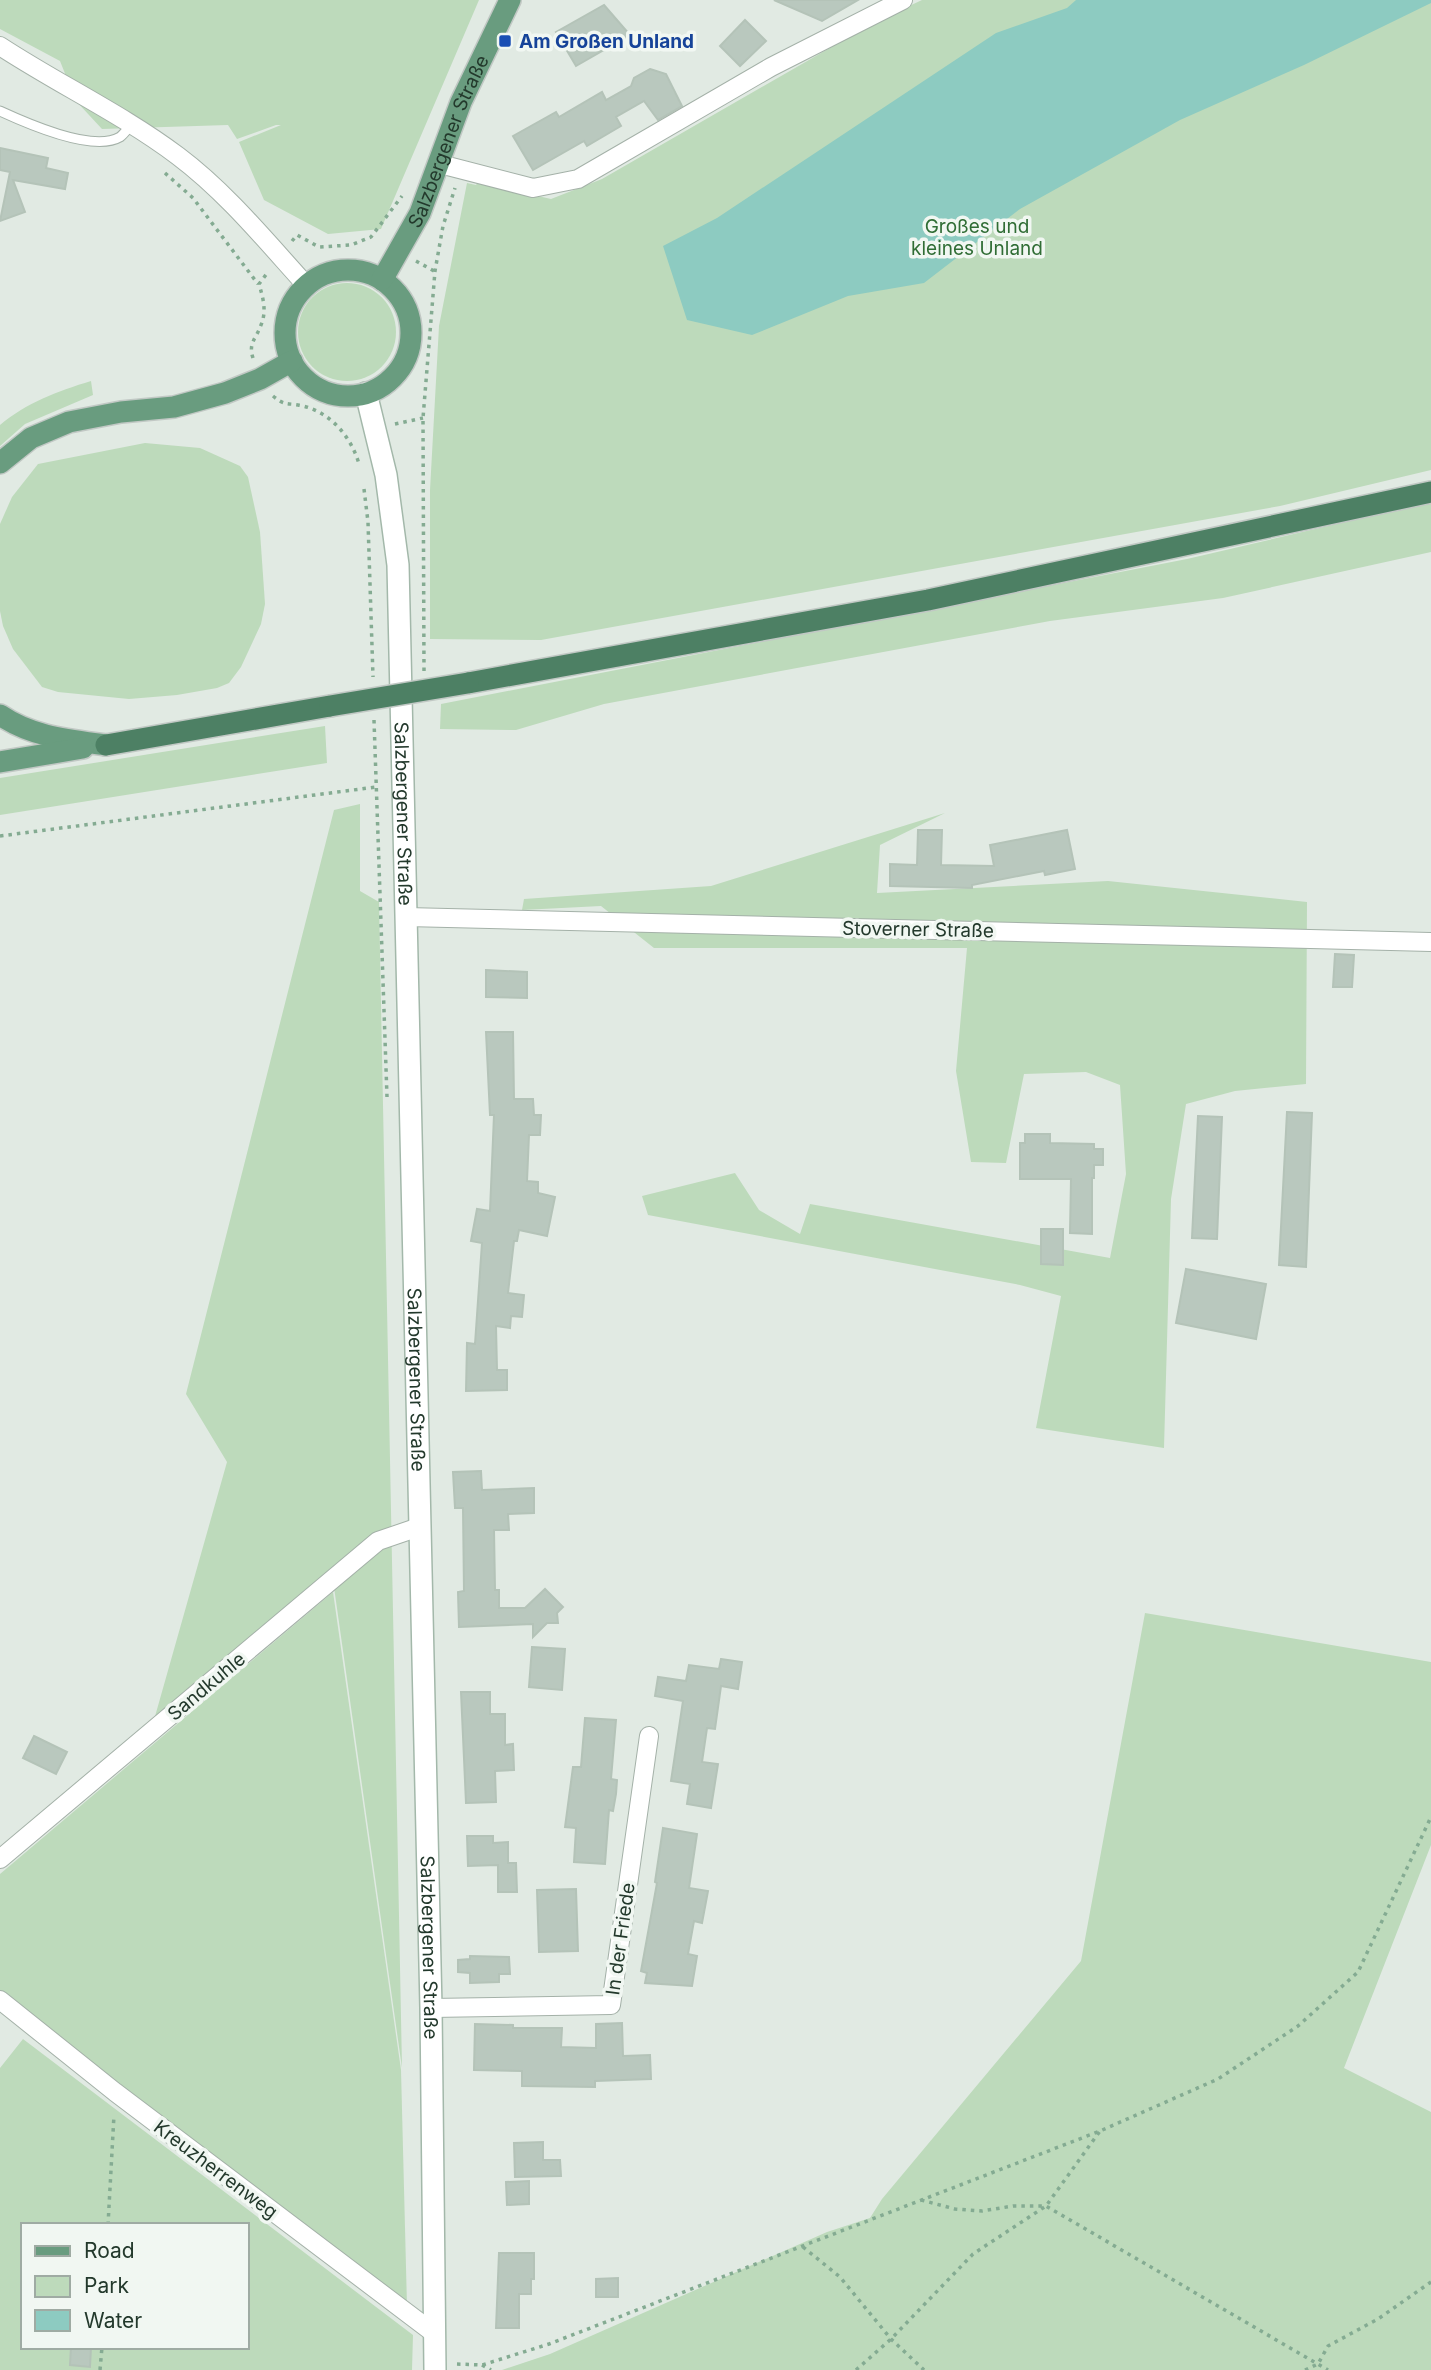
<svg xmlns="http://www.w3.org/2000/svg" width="1431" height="2370" font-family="Inter,sans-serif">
<rect width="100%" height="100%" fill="#e1eae3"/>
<g fill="#bddabb" fill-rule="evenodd">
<polygon points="0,0 479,0 381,229 328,234 264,200 239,142 281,125 276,125 237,139 228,125 102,129 76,101 60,61 0,29"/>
<polygon points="922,0 1431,0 1431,470 1280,506 541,640 430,639 430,490 439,326 467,183 476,185 478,182 551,199 602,179 875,22"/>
<circle cx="347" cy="332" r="49"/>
<path d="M91,381L93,395L25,424L0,446V425C26,403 58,391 91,381Z"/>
<polygon points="145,443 200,448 240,466 248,477 260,532 265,604 261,624 241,667 229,683 217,688 177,695 129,699 58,692 42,687 13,649 3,626 0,611 0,524 12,497 38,464"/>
<polygon points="1431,502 1431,552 1223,598 1050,621 604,704 516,730 440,729 441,704 1187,559"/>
<polygon points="325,726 327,763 0,815 0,778"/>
<polygon points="360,804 360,891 379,902 402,2068 332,1573 154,1720 227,1462 186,1394 334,810"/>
<polygon points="945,813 880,845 877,893 1108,881 1307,902 1306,1084 1235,1091 1186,1104 1171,1199 1164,1448 1036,1428 1061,1296 1020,1285 648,1215 642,1196 735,1173 759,1210 800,1234 810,1204 1110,1258 1126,1174 1120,1085 1086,1072 1024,1074 1006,1163 971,1162 956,1071 967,948 654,948 601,906 522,910 524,899 711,886"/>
<polygon points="333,1592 401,2070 407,2306 0,1991 0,1874"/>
<polygon points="1145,1613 1431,1662 1431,1845 1344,2068 1431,2112 1431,2370 502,2370 550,2354 827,2232 870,2218 882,2199 1081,1961"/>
<path d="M23,2039L413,2335L412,2370H0V2068ZM23,2225H247V2347H23Z"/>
</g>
<polygon fill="#8dcbc1" points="1076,0 1431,0 1431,3 1304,65 1180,120 1020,209 924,283 848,296 752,335 687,320 663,246 717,218 996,33 1067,8"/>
<g fill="#b9c8be" stroke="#b4c3b8" stroke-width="2">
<polygon points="774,0 858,0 822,21"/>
<polygon points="604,5 630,35 576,66 556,32"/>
<polygon points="745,20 766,41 740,66 720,46"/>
<polygon points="650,69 666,74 682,106 658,120 644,101 616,117 621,126 587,146 584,141 533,170 513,136 556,112 559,117 602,92 606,100 631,86 634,78"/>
<polygon points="0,148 48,158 46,168 68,173 65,189 13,180 25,212 0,221 10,172 0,170"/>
<polygon points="918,830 942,830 941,865 994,866 990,845 1067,830 1075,869 1045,875 1044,871 972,885 972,888 890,886 890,864 917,865"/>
<polygon points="1335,954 1354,955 1352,987 1333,987"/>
<polygon points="486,970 527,972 527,998 486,997"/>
<polygon points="486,1032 513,1032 514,1099 533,1099 534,1115 541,1115 540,1135 529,1135 527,1181 538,1182 538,1193 555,1197 547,1236 519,1230 517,1241 514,1241 508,1293 524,1295 522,1317 511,1316 510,1328 496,1326 497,1370 507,1370 507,1390 466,1391 467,1343 475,1344 482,1243 471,1241 477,1209 490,1211 494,1115 490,1115"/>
<polygon points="1287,1112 1312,1113 1306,1267 1279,1265"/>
<polygon points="1198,1116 1222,1117 1217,1239 1192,1238"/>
<polygon points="1025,1134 1050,1134 1050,1143 1094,1144 1094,1149 1103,1149 1103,1165 1094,1165 1094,1178 1092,1178 1092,1234 1070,1233 1071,1179 1020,1179 1020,1143 1025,1143"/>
<polygon points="1041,1229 1063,1229 1063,1265 1041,1264"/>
<polygon points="1186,1269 1266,1284 1256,1339 1176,1323"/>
<polygon points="481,1471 482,1490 534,1488 534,1513 508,1514 509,1530 494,1530 495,1590 499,1590 499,1608 525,1608 545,1589 563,1607 557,1613 558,1623 547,1623 533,1637 533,1624 459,1627 458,1592 464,1591 463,1508 455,1508 453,1472"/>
<polygon points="532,1647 565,1649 562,1690 529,1687"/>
<polygon points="721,1659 742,1662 738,1689 721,1686 715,1729 707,1728 702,1762 718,1764 711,1808 687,1804 690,1784 671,1781 683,1701 655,1696 658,1677 686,1681 689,1665 719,1669"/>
<polygon points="461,1692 490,1692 490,1714 505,1714 505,1745 513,1744 514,1770 495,1771 496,1802 466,1803"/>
<polygon points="585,1718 616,1720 611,1779 617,1780 616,1794 613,1811 609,1810 605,1864 574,1862 576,1828 565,1827 573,1767 581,1767"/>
<polygon points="34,1736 67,1752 56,1774 23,1758"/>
<polygon points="663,1828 697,1834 689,1888 708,1891 702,1923 694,1921 688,1954 697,1956 692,1986 645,1983 647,1973 641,1971 657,1883 655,1882"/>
<polygon points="467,1836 493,1836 493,1843 508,1842 508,1863 516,1863 517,1892 498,1892 498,1865 468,1866"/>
<polygon points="576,1889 578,1951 539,1952 537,1890"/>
<polygon points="470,1956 509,1957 510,1974 499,1974 499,1982 470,1983 470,1973 458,1972 458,1960 470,1959"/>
<polygon points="622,2023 623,2056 650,2055 651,2079 595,2081 595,2087 522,2086 522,2071 474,2070 475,2024 513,2025 513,2028 562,2028 561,2047 596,2048 596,2024"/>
<polygon points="543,2142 543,2160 560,2160 561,2176 515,2177 514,2143"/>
<polygon points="529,2181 529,2204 507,2205 506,2182"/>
<polygon points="499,2253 534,2253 534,2279 531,2279 531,2294 519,2294 519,2328 496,2328"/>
<polygon points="618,2278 618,2297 596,2297 596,2279"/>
<polygon points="71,2347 91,2347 90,2367 70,2365"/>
</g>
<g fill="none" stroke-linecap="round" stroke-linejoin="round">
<g stroke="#a4b1a8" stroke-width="11">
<path id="service" d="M0,111C26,123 93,153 120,137C124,134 128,128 131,125"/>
</g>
<g stroke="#a4b1a8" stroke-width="20">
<g id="minor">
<path d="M0,46C58,84 122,114 178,156C226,192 266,241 306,285"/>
<polyline points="440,164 533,188 578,179 771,67 903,0"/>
<polyline points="406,917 1431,942"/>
<polyline points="0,1859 378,1541 419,1527"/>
<polyline points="0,2000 115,2092 435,2334"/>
<polyline points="431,2008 611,2005 649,1736"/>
</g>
</g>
<g stroke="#a3b8aa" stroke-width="24">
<g id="secondary">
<path id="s1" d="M366,393L386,475L398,565L431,2008L435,2370"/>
</g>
</g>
<g stroke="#c1c8c4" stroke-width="24">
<g id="primary">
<circle cx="348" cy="333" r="63"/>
<path id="s2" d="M382,280L420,213L461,102L510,0"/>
<polyline points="0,463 31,438 69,422 121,412 174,407 225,393 260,379 292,361"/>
<path d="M0,715C32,737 69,740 106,745"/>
<polyline points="0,762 83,748"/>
</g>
</g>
<g stroke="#c1c8c4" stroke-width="24">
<g id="trunk">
<polyline points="468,683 928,600 1431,492"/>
<polyline points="106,745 330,706"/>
</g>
</g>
<g stroke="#84ab92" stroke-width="3.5" stroke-dasharray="3.5 5" stroke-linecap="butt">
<polyline points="165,173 193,198 258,284"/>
<polyline points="292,241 297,235 319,247 351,245 371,237 402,196"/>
<polyline points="416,261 434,271"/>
<path d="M253,358C248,343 256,339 261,325C267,311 263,298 259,284L268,272"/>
<path d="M273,396C284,405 285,403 298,405C329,410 351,436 359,464"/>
<polyline points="395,424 423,418"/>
<polyline points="364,489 368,522 373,677"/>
<polyline points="424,671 423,418 435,271 443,226 455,188"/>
<polyline points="374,720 387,1097"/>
<polyline points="0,836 376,787"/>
<polyline points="921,2200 955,2209 982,2211 1013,2206 1046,2206 1328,2370"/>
<polyline points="108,2225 114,2115"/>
<polyline points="803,2247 840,2277 891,2339 924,2370"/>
<polyline points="457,2364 482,2365 549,2344 1100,2131 1218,2079 1298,2026 1358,1972 1431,1817"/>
<polyline points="482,2365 491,2370"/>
<polyline points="100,2370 102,2347"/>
<polyline points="856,2370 891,2339 973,2254 1046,2206 1100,2131"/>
<polyline points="1305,2370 1318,2364 1328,2346 1378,2319 1431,2282"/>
</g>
<use href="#service" stroke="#fff" stroke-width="9"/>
<use href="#minor" stroke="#fff" stroke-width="18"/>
<use href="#secondary" stroke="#fff" stroke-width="21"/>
<use href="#primary" stroke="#699c7f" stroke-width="21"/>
<use href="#trunk" stroke="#4d8064" stroke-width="21"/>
<g stroke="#c1c8c4" stroke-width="24" stroke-linecap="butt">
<polyline id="trunk-bridge" points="330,706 468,683"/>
</g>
<use href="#trunk-bridge" stroke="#4d8064" stroke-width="21"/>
</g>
<rect fill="#1a4fb4" stroke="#f1f7f2" stroke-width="2.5" x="498" y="34" width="14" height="14" rx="3.5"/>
<g text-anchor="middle" stroke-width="7" stroke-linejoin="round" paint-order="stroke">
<g font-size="19" font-weight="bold" fill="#164399" stroke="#f1f7f2" text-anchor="start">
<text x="519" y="48">Am Großen Unland</text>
</g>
<g font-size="19" fill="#23392c" stroke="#f1f7f2">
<text dy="7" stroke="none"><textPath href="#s2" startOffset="154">Salzbergener Straße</textPath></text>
<text dy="7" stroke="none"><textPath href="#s1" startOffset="424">Salzbergener Straße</textPath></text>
<text transform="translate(918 929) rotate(1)" y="7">Stoverner Straße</text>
<text dy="7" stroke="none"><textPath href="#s1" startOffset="990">Salzbergener Straße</textPath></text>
<text transform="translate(206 1686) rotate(-40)" y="7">Sandkuhle</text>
<text transform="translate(620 1939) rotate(-82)" y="7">In der Friede</text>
<text dy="7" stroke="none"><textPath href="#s1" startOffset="1558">Salzbergener Straße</textPath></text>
<text transform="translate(216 2169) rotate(37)" y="7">Kreuzherrenweg</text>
</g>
<g font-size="19" fill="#306d35" stroke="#f1f7f2">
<text x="977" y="233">Großes und<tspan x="977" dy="22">kleines Unland</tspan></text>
</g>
</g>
<rect x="21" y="2223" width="228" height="126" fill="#f1f7f2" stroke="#9faba3" stroke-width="2"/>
<rect x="35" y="2246" width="35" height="10" fill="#699c7f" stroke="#9faba3" stroke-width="2"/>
<text x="84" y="2258" font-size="21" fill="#23392c">Road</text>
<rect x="35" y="2276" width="35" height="21" fill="#bddabb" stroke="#9faba3" stroke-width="2"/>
<text x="84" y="2293" font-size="21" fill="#23392c">Park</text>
<rect x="35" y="2310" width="35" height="21" fill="#8dcbc1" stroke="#9faba3" stroke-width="2"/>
<text x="84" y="2328" font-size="21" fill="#23392c">Water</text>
</svg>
